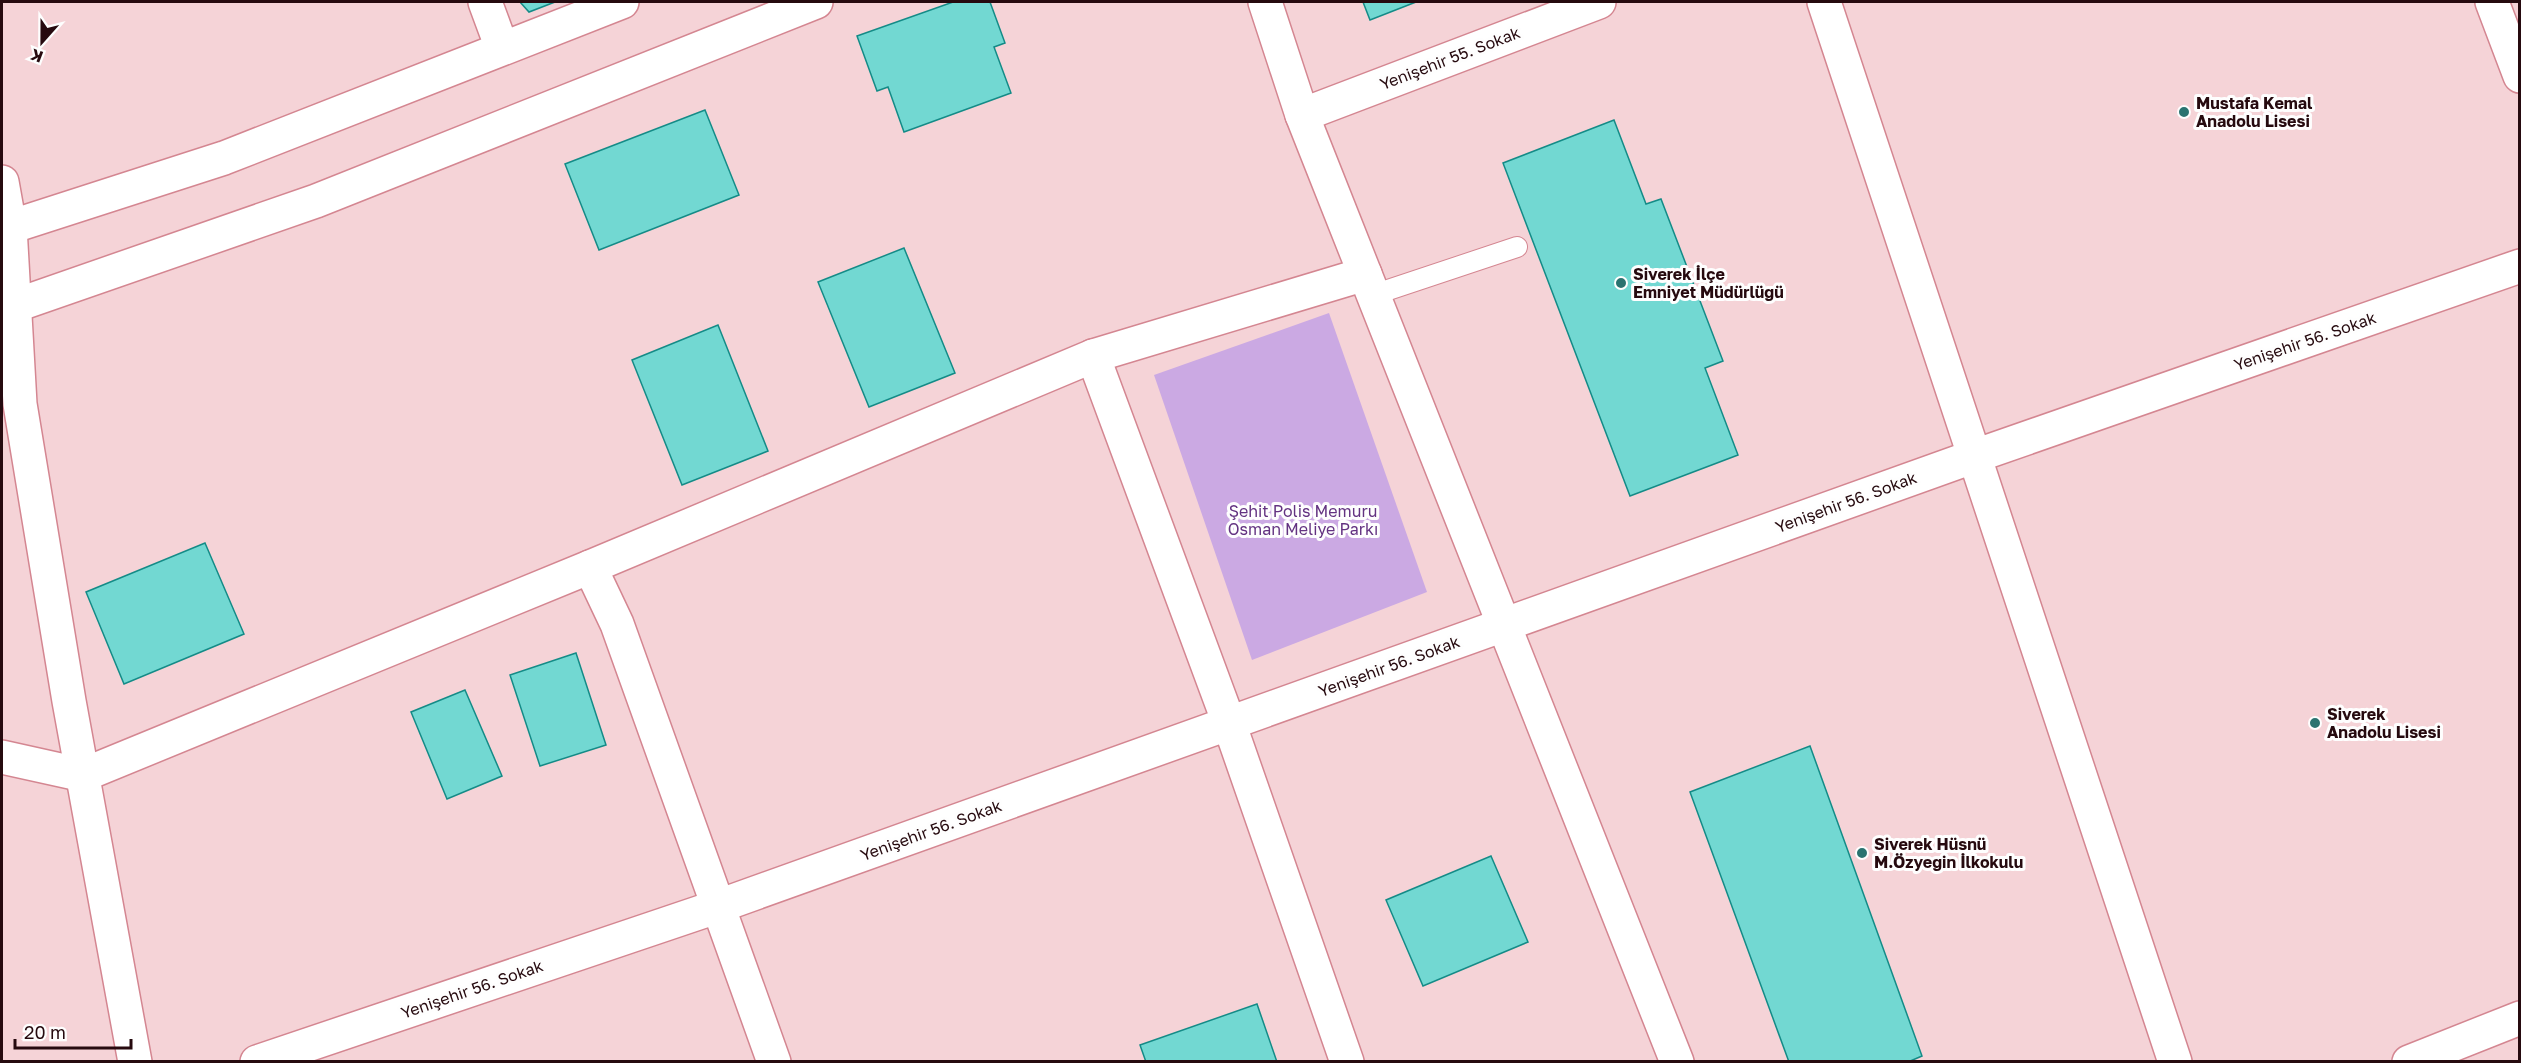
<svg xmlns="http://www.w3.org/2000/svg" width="2521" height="1063" font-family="'Golos Text',sans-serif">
<rect width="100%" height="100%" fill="#f5d3d7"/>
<polygon fill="#cba9e3" points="1329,313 1427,592 1252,660 1154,375"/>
<g fill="#72d8d2" stroke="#148b87" stroke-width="1.5">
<polygon points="520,2 555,2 529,12"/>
<polygon points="953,2 990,2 1005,43 994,47 1011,93 904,132 888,87 877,91 857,36"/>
<polygon points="1363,2 1416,2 1370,20"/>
<polygon points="705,110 739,195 599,250 565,164"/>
<polygon points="1614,120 1646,204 1661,199 1723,361 1705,368 1738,455 1630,496 1503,163"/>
<polygon points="904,248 955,373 869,407 818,282"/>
<polygon points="718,325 768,451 682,485 632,360"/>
<polygon points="205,543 244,634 124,684 86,592"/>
<polygon points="576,653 606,745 540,766 510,675"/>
<polygon points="465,690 502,776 447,799 411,712"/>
<polygon points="1810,746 1922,1056 1908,1062 1789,1062 1690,792"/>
<polygon points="1491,856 1528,942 1423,986 1386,900"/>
<polygon points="1257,1004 1277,1062 1146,1062 1140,1045"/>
</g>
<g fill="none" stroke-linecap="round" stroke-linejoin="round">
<g stroke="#d48691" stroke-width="22">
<polyline id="lane" points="1373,295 1517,247"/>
</g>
<g stroke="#d48691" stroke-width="36">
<g id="street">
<polyline points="485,2 502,48"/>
<polyline points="1265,2 1302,115 1677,1062"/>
<polyline points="1824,2 2175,1062"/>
<polyline points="2492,2 2520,76"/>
<polyline points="1302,115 1599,2"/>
<polyline points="2,182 10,227 20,404 69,701 135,1062"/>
<polyline points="1093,356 1229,723 1347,1062"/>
<polyline points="590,567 617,624 774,1062"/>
<polyline points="2,757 83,775 590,567 1093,356 1365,274"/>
<polyline points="257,1062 719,906 1975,456 2520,266"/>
</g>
</g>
<g stroke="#d48691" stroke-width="36">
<g id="secondary">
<polyline points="2,226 10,227 224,158 622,2"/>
<polyline points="2,304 14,306 316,201 816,2"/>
<polyline points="2409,1062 2520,1018"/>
</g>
</g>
<use href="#lane" stroke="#fff" stroke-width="20"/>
<use href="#street" stroke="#fff" stroke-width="33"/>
<use href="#secondary" stroke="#fff" stroke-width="33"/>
</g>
<g fill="#2a7370" stroke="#fefefe" stroke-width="2">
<circle cx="2184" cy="112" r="6"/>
<circle cx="1621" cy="283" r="6"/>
<circle cx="2315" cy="723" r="6"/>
<circle cx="1862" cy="853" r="6"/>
</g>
<g text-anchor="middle" stroke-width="6" stroke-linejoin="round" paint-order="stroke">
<g font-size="16" fill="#260a0f" stroke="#fefefe">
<text transform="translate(1450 58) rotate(-21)" y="6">Yenişehir 55. Sokak</text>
<text transform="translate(2305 341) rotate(-19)" y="6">Yenişehir 56. Sokak</text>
<text transform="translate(1846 502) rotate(-20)" y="6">Yenişehir 56. Sokak</text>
<text transform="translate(1389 666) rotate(-20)" y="6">Yenişehir 56. Sokak</text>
<text transform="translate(931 830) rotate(-20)" y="6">Yenişehir 56. Sokak</text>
<text transform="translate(472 989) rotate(-19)" y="6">Yenişehir 56. Sokak</text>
</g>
<g font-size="16" font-weight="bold" fill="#260a0f" stroke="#fefefe" text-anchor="start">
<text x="2196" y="109">Mustafa Kemal<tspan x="2196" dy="18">Anadolu Lisesi</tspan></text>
<text x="1633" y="280">Siverek İlçe<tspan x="1633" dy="18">Emniyet Müdürlüğü</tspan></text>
<text x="2327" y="720">Siverek<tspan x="2327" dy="18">Anadolu Lisesi</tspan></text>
<text x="1874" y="850">Siverek Hüsnü<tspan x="1874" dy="18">M.Özyeğin İlkokulu</tspan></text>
</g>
<g font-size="16" fill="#633281" stroke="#fefefe">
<text x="1303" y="517">Şehit Polis Memuru<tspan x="1303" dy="18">Osman Meliye Parkı</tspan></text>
</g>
</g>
<rect width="2521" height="1063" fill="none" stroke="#260a0f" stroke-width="6"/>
<g transform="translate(42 42) rotate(201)" stroke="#fefefe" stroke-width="4.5" paint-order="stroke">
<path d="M0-4.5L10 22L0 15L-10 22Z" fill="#260a0f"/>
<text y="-9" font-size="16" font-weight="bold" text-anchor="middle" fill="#260a0f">K</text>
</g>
<path d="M15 1039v9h116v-9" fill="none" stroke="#260a0f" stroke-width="3"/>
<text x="24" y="1039" font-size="18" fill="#260a0f" stroke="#fefefe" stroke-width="4.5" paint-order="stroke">20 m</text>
</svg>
